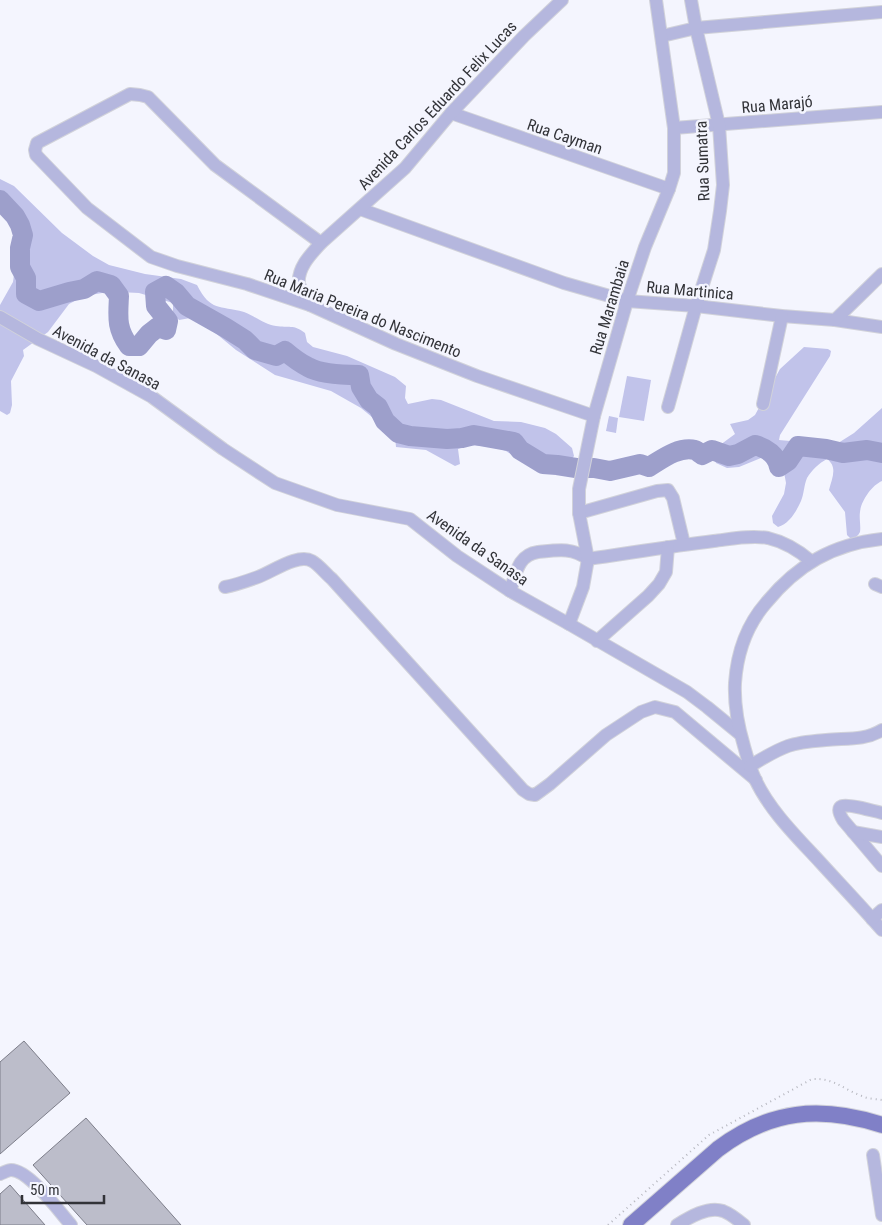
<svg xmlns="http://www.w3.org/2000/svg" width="882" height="1225" font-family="'Roboto Condensed',sans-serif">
<rect width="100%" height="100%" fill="#f4f5fe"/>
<g fill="#c1c3ea">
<path d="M0,179L14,186L62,233L93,256L109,265L145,274L181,279L197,285C211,312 219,305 244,312C255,316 265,325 276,326C288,328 294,324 305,333L307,342L313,347L347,356L395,377L406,386L405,398L408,404L432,399L441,400L494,421L521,422L545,428L556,434L572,448L574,456L566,467H549L518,459L506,451L494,447L470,445L458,449L460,464L455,466L426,450L396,447L395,436L361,408L331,391L275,375L236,350L196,317L179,320L173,313V303L139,293L119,292L102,293L84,296L69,304L48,332L23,350L24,356L11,381L12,405L10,413L7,415L0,411V305L13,282L18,244L10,225L0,211Z"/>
<path d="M804,347L828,349L831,351L830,356L780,435L779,440L835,445L854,433L882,408V481C872,485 861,501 860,512C859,518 861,526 860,532C858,536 855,538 851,539L847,535L845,512L829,490C832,478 838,467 827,459C819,463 812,470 807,478C804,485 804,494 801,501C796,512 789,524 778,527L773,523L772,516L784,494L786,483L784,472L778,463L772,457L766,456L739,467L727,468L716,463L713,456L716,448L735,434L730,424L748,420L755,415L780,369Z"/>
<polygon points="627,376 651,380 644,421 619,417"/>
<polygon points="609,416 618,418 616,433 606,431"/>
</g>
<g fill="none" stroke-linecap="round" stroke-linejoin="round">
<path stroke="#9d9fcb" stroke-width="20" d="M0,200L15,216L20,225L23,235L20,248V267L26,278V294L39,301L69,292L84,289L97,281L111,285L119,296C118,317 116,328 129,346H139L149,334L158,327L166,330L168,321L156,306L155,292L166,286L176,293L187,306L226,328L245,340L255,350L276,356L285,351C292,357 300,363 308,367C320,374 346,375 359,375L361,387L369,400L378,407L385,421L398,433L410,436L447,439L462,438L474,435L514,442L520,450L543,464L557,465L576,468H594L610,471L640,464L649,467C662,459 679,446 695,450C696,450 701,454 702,455L712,450L729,456L738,454L755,445C766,448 777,455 779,467L788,461L798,446L826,449L843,453L867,450L882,453"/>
</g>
<g fill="#bcbdca" stroke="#7d7e8a">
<polygon points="24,1041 70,1093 0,1154 0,1062"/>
<polygon points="86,1118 181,1225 87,1225 33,1165"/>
<polygon points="10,1185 45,1225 0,1225 0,1194"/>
</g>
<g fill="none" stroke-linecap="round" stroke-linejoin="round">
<g stroke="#d1d2da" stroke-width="14">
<g id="minor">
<polyline points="662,36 696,28 882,12"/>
<polyline points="451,113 669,189"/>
<polyline points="674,128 882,112"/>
<polyline points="360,209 564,283 627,301 696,306 782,316 835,320 882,327"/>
<polyline points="321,243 215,165 148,97 140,95 130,94 37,143 35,150 36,155 87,208 151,257 177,266 247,284 310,305 396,344 477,376 594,416"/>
<path d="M310,305C307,299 301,291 299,284C297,268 311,254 321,243L405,168L451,113L524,36L562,0"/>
<polyline points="0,317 38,339 96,366 152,397 223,449 275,483 337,505 410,519 457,556 510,591 569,624 687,692 707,707 740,734"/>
<polyline points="835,320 882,274"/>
<polyline points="763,404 782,316"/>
<polyline points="668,407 696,306 714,250 720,211 723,185 719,125 696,28 691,0"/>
<polyline points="579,513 657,491 668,490 673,498 684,544"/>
<path d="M882,539C833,544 797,565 766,603C746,626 737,653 735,683C734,705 738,726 744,746C747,757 750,768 755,779C770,811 797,837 820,862C841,885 862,907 882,930"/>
<polyline points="875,584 882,587"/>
<path d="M225,587C236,585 247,581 258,577C272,572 298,553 312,561C318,564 326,574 332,579L523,790L529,794L535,795L550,784L606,735L641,712L655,707L675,712L756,780"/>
<path d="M510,591C516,575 517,555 538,552C557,550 572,547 588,559C630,553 672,546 714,541C731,539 750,535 768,538C785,542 798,550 811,561"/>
<polyline points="569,624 583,587 588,559 579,513 579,489 594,416 627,301 645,247 669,189 674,173 674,128 656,0"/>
<polyline points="597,641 648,596 659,584 666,572 668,547"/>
<path d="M750,766C762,759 774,751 788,746C799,742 814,741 826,740C846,738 864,741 882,730"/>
<path d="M882,813C875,811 869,810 862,808C850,806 831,800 843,820L882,866"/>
<polyline points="853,832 882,837"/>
<polyline points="872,919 882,910"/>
<polyline points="873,1155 882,1215"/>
<path d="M0,1174C3,1173 8,1170 11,1170C29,1170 59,1211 71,1225"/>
<path d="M677,1225C690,1217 708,1206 723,1211C731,1214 738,1220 744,1225"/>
</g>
</g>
<g stroke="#d1d2da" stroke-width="18">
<path id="major" d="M631,1225L718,1149C770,1110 820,1105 882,1125"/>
</g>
<path stroke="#b6b7bf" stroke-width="2" stroke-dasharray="1 4" stroke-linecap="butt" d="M608,1225L709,1135L812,1079C835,1078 842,1089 862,1096C868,1099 876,1099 882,1100"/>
<use href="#minor" stroke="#b5b7de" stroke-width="12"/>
<use href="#major" stroke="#8080c7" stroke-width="16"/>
</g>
<g text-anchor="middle" stroke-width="5" stroke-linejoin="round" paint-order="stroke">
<g font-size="16" fill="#323338" stroke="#f4f5fe">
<text transform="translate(777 104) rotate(-5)" y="6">Rua Marajó</text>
<text transform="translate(437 105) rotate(-47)" y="6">Avenida Carlos Eduardo Felix Lucas</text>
<text transform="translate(565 136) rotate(19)" y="6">Rua Cayman</text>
<text transform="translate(702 161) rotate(-92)" y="6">Rua Sumatra</text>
<text transform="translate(690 290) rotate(5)" y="6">Rua Martinica</text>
<text transform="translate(609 307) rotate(-73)" y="6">Rua Marambaia</text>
<text transform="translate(363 313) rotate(22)" y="6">Rua Maria Pereira do Nascimento</text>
<text transform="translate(107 357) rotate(28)" y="6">Avenida da Sanasa</text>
<text transform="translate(478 547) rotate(35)" y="6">Avenida da Sanasa</text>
</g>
</g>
<path d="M22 1195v8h82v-8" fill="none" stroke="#323338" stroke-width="2.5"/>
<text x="30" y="1195" font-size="15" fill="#323338" stroke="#f4f5fe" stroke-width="4" paint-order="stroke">50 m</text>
</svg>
